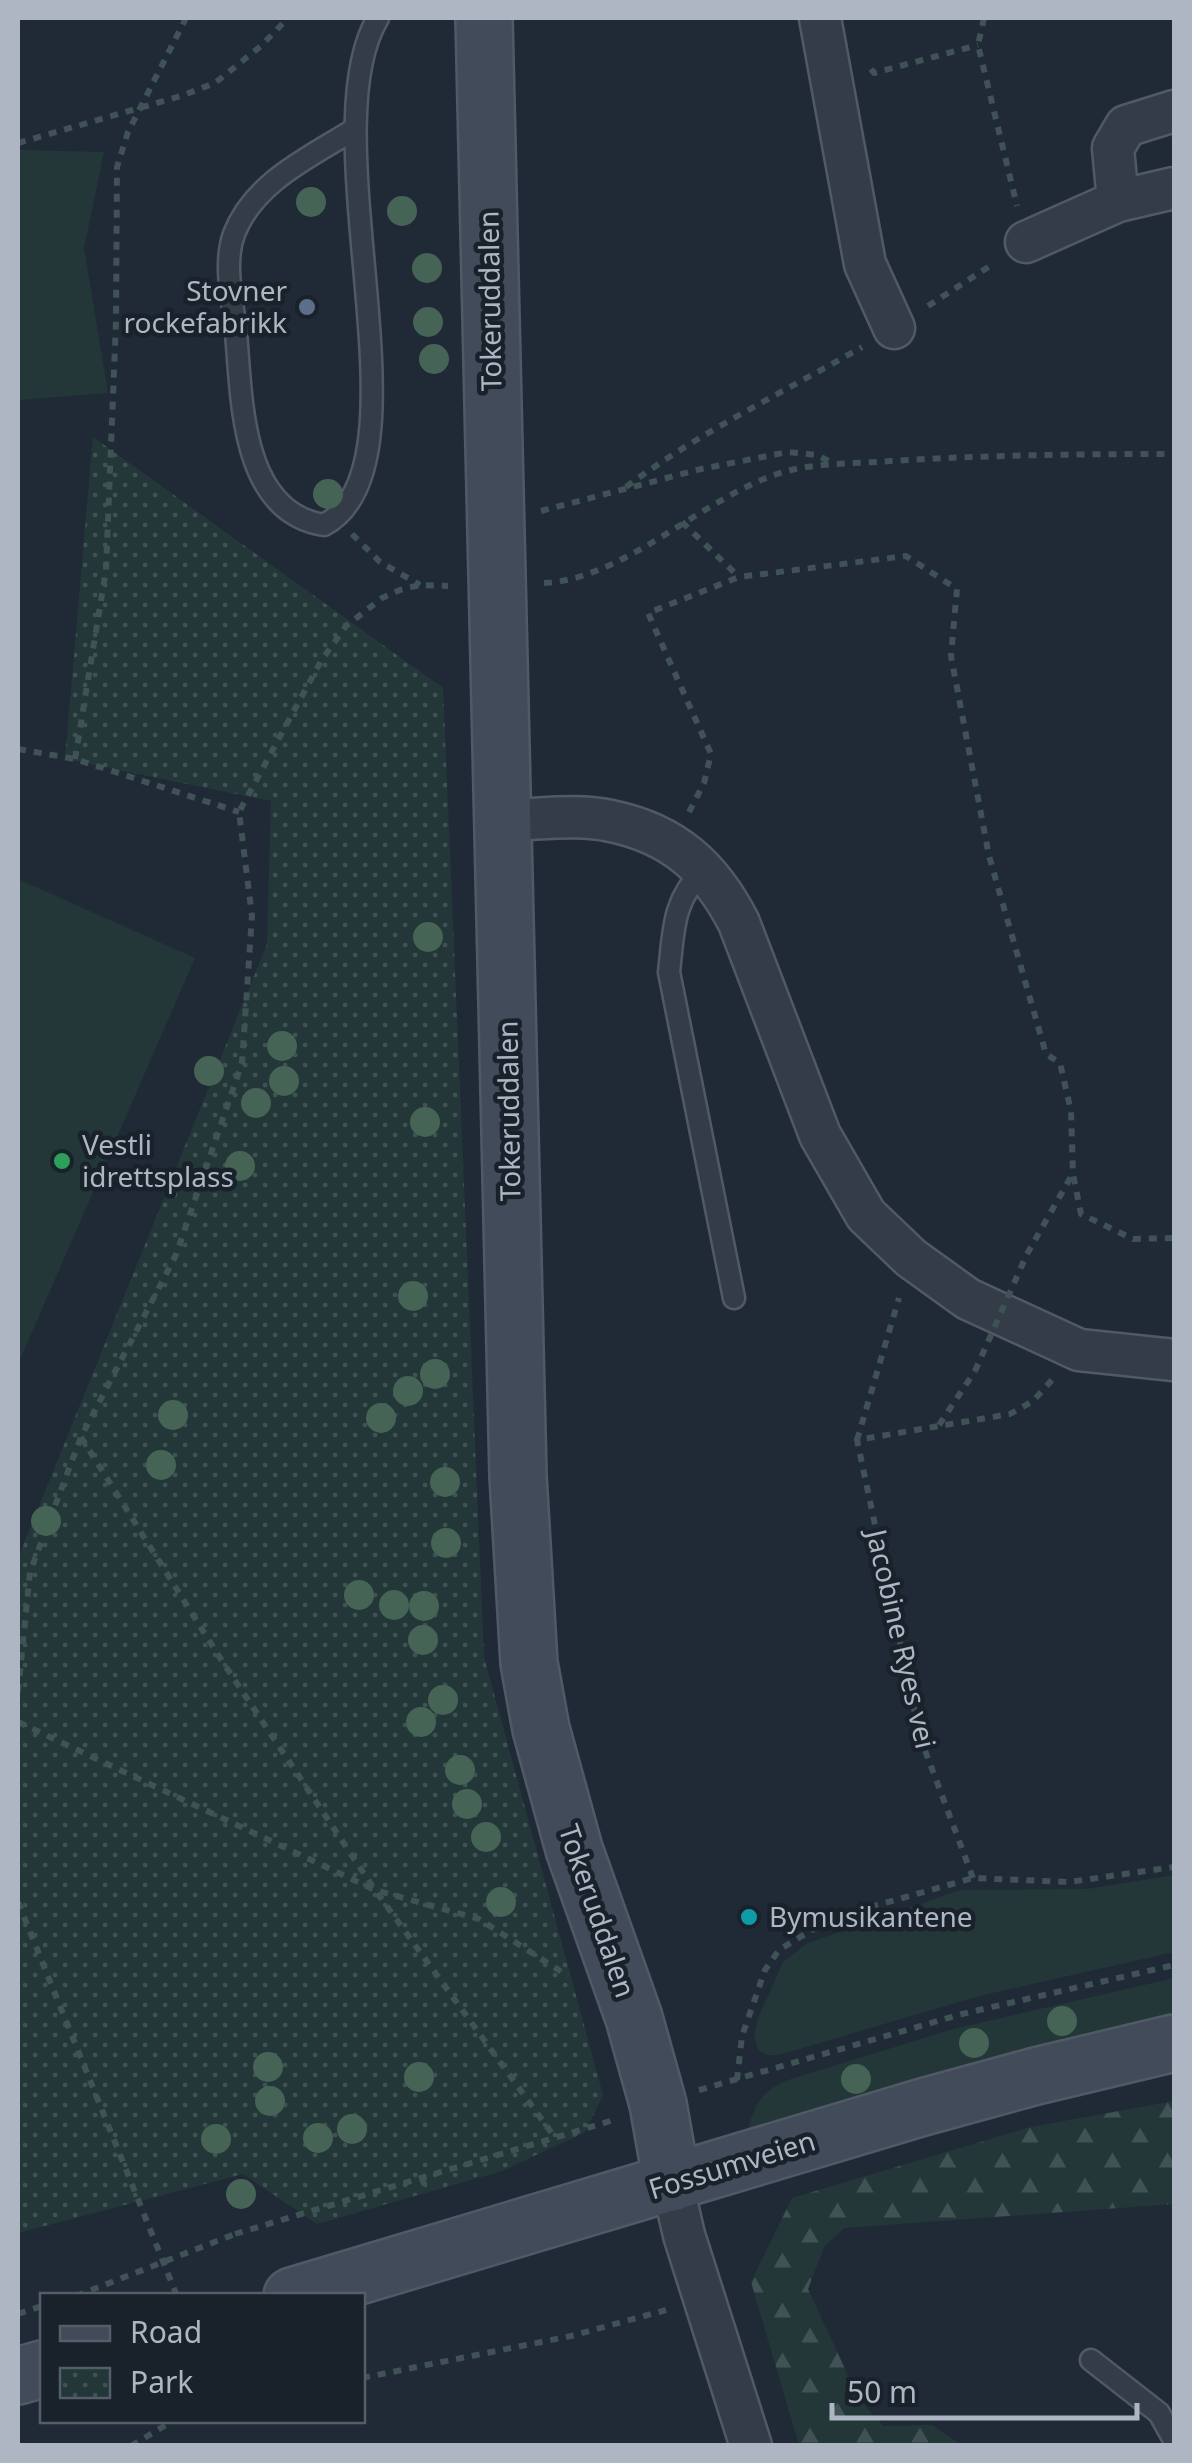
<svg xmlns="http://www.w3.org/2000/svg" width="1192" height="2463" font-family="'Noto Sans',sans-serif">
<defs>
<pattern id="forest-firs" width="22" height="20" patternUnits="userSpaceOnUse" patternTransform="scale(2.5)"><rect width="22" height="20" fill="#233738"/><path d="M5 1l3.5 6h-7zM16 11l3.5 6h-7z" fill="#405253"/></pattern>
<pattern id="park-dots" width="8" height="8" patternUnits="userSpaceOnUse" patternTransform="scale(2.5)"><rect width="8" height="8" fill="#233738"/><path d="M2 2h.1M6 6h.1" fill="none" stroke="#405253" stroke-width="1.8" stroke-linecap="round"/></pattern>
</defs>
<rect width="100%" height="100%" fill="#202a36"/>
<g fill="#233738">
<polygon points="18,150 104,152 84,248 108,393 18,400"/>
<polygon points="18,879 195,958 18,1364"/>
<polygon points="1174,1875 1174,1952 979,1996 779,2055 767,2055 758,2049 754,2036 758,2018 783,1962 808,1943 960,1890 1087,1889"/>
<path d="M1174,1978V2019L748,2130C753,2105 764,2089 788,2080L953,2029Z"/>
</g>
<polygon fill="url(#forest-firs)" points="1174,2101 1174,2204 844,2228 824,2247 808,2289 859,2399 883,2426 932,2425 961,2445 799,2445 751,2282 792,2198 1031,2127"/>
<polygon fill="url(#park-dots)" points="93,437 443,688 484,1657 603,2095 585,2132 502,2171 317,2224 243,2174 18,2233 18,1558 267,944 271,801 65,759"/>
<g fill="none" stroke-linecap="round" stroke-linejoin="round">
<g stroke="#515965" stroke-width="25">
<g id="lane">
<path d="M353,130C310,157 254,182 234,234C223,264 233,302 236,333C242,398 240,512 324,525C435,466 308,134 378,18"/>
<path d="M704,869C672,902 674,929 669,972L734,1298"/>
<polyline points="1091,2360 1159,2413 1174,2440"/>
</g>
</g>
<g stroke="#515965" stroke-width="45">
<g id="street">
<polyline points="820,18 865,264 894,328"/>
<polyline points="1118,201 1113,148 1126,126 1174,111"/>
<polyline points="1026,242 1118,201 1174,188"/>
<path d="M502,820C537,820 577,813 611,821C674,834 711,868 739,923L820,1135L866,1215L911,1258L968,1299L1079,1350L1174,1360"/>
<polyline points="672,2183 684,2235 751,2446"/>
</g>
</g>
<g stroke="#515965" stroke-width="60">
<g id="secondary">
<polyline points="484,18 518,1476 529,1663 541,1729 574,1849 634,2018 658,2104 672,2183"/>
<polyline points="292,2296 923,2107 1036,2076 1174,2043"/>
<polyline points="18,2376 42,2369"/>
</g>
</g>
<g stroke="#3f5255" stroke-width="6" stroke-dasharray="8 8" stroke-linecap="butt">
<polyline points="984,18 978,45 1017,206"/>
<polyline points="871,69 874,73 978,45"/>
<polyline points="18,143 181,96 215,83 261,46 288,18"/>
<polyline points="928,306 993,264"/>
<path d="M626,487C700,432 782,393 862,347"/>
<polyline points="541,511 701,469 788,452 817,455 834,464"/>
<polyline points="682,522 739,577"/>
<polyline points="352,534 380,562 420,585"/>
<path d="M544,583C624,579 700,500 777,474C813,462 854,464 891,461C986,455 1080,454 1174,454"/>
<polyline points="18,749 75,759 239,812"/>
<polyline points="75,759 106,570 116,322 117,167 128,132 186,18"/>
<polyline points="689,812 704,783 711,754 648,613 739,577 906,556 957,589 951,656 989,856 1046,1054 1060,1063 1071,1111 1073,1174 1081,1214 1133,1239 1174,1238"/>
<polyline points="1027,1254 1072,1175"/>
<polyline points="939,1425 975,1371"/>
<polyline points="81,1437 222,1661 375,1890 556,2139"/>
<polyline points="857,1440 899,1298"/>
<polyline points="18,1692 30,1572 81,1437 176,1255 242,1063 252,916 239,812 321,661 346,626 382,598 400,590 420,585 448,586"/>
<polyline points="18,1722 375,1890 479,1919 568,1976"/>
<polyline points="973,1878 920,1737 857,1440 1010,1414 1033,1401 1052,1380"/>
<polyline points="18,1902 177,2296"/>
<polyline points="737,2080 742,2036 765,1970 779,1950 810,1931 860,1910 973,1878 1069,1882 1174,1867"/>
<polyline points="699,2090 962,2014 1174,1965"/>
<polyline points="422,2177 425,2188"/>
<polyline points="235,2234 617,2119"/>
<polyline points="18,2314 42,2306"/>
<polyline points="362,2378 571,2336 666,2310"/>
<polyline points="131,2446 174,2420"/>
</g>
<use href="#lane" stroke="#333c47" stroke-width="20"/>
<use href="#street" stroke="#333c47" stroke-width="40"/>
<use href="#secondary" stroke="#414b5a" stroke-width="55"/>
<g stroke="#3f5255" stroke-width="6" stroke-dasharray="8 8" stroke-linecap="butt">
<polyline points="975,1371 1027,1254"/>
<polyline points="76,2296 235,2234"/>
</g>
</g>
<g fill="#466456">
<circle cx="311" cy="202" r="15"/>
<circle cx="402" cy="211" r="15"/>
<circle cx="427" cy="268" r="15"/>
<circle cx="428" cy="322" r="15"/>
<circle cx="434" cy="359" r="15"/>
<circle cx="328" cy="494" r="15"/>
<circle cx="428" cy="937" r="15"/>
<circle cx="282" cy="1046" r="15"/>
<circle cx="209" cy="1071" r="15"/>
<circle cx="284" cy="1081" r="15"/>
<circle cx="256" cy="1103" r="15"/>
<circle cx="425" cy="1122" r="15"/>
<circle cx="240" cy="1166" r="15"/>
<circle cx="413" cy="1296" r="15"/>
<circle cx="435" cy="1374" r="15"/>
<circle cx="408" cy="1391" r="15"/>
<circle cx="173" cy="1415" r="15"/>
<circle cx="381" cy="1418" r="15"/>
<circle cx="161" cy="1465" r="15"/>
<circle cx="445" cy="1482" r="15"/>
<circle cx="46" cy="1521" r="15"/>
<circle cx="446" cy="1543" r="15"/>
<circle cx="359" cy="1595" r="15"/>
<circle cx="394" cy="1605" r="15"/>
<circle cx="424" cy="1606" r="15"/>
<circle cx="423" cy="1640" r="15"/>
<circle cx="443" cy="1700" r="15"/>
<circle cx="421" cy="1722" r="15"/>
<circle cx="460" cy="1770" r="15"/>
<circle cx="467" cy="1804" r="15"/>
<circle cx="486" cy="1837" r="15"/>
<circle cx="501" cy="1902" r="15"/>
<circle cx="1062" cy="2021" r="15"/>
<circle cx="974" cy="2043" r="15"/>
<circle cx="268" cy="2067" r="15"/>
<circle cx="419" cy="2077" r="15"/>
<circle cx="856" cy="2079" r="15"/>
<circle cx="270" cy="2101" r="15"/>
<circle cx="352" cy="2129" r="15"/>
<circle cx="318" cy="2138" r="15"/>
<circle cx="216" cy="2139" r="15"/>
<circle cx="241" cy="2194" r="15"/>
</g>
<circle fill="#5c6f8a" stroke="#19212b" stroke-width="4" cx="307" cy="307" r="10"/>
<circle fill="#2e9e5b" stroke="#19212b" stroke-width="4" cx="62" cy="1161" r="10"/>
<circle fill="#0f9aa8" stroke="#19212b" stroke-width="4" cx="749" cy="1917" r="10"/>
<g text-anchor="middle" stroke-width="9" stroke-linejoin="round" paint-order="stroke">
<g font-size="28" fill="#aeb6c4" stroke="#19212b" text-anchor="start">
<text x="287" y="301" text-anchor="end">Stovner<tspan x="287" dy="32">rockefabrikk</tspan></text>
<text x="82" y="1155">Vestli<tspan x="82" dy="32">idrettsplass</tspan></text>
<text x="769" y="1927">Bymusikantene</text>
</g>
<g font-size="28" fill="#aeb6c4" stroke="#19212b">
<text transform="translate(490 301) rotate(-91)" y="10">Tokeruddalen</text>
<text transform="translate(509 1111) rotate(-91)" y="10">Tokeruddalen</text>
<text transform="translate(901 1639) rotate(77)" y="10">Jacobine Ryes vei</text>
<text transform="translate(597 1911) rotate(71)" y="10">Tokeruddalen</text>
<text transform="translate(732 2165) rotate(-17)" y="10">Fossumveien</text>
</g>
</g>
<rect width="1192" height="2463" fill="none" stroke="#aeb6c4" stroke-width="40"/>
<rect x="40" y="2293" width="325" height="130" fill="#19212b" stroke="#555d68" stroke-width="2.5"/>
<rect x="60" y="2326" width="50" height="15" fill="#414b5a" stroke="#555d68" stroke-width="2.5"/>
<text x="130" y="2343" font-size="30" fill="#aeb6c4">Road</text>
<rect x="60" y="2368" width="50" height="30" fill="url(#park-dots)" stroke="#555d68" stroke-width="2.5"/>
<text x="130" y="2393" font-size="30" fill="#aeb6c4">Park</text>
<path d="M832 2403v15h305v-15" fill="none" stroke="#aeb6c4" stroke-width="5"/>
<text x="847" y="2403" font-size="30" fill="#aeb6c4" stroke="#19212b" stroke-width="8" paint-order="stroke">50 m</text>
</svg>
